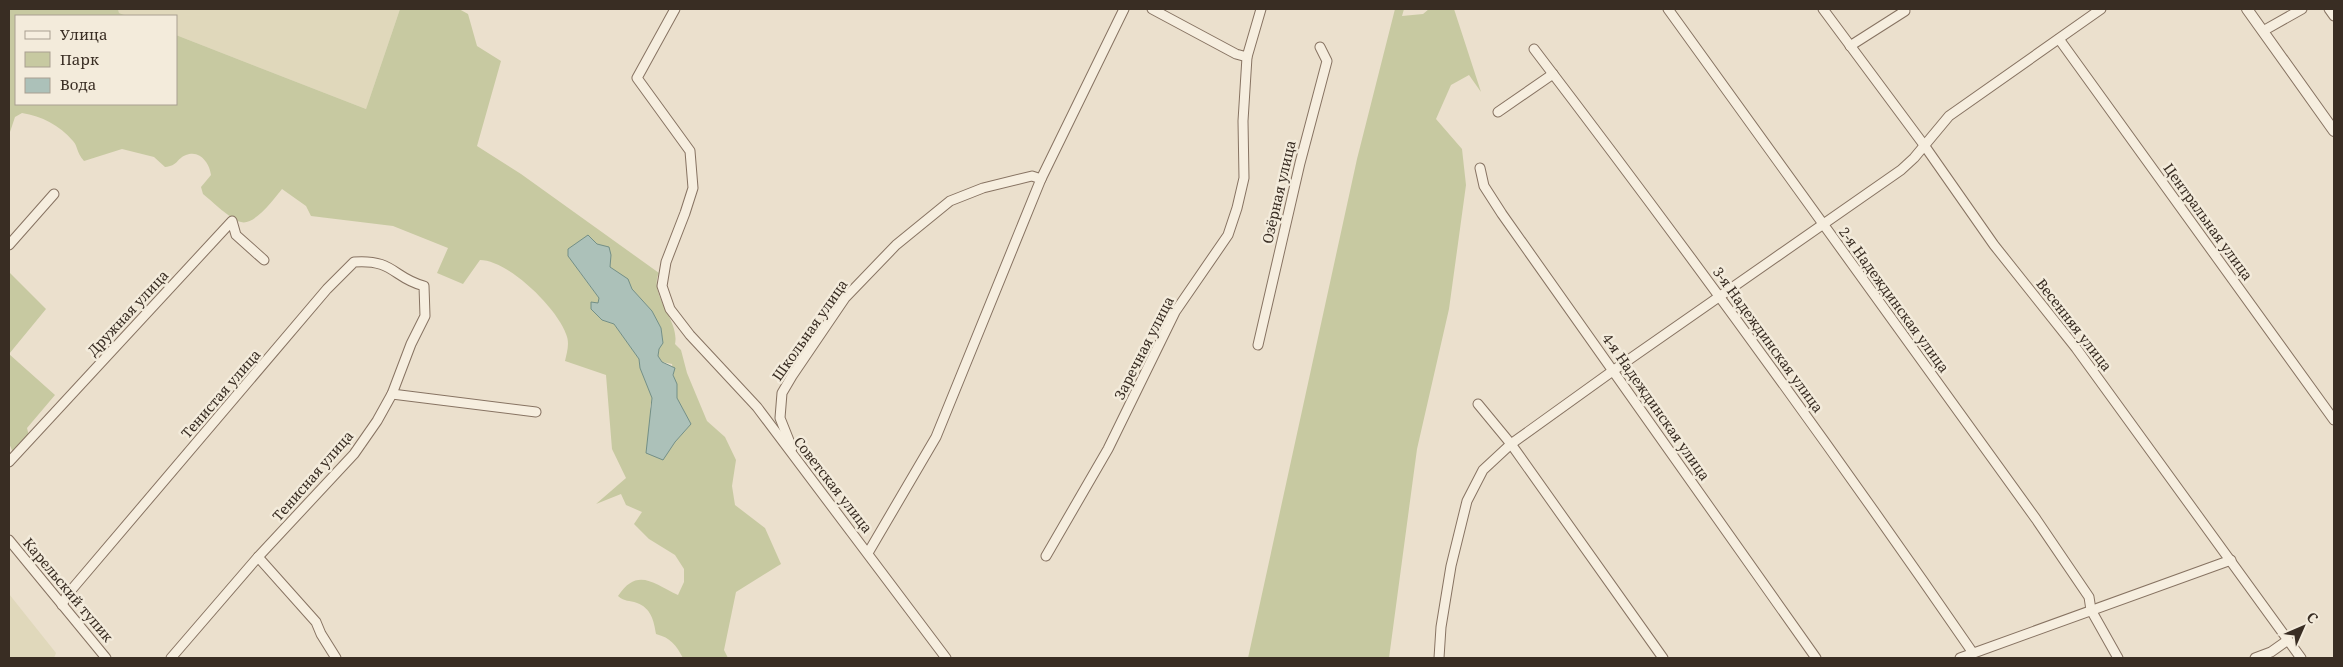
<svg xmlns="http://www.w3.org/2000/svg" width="2343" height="667" font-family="'Noto Serif',serif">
<rect width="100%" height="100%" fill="#ebe0cd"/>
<g fill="#e0d8bb">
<polygon points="118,9 400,9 366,109 176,35 176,16 127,16 119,13"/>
<polygon points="9,594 56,653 54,658 9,658"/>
</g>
<g fill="#c7c9a1" fill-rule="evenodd">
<path d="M9,9H118L119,13L127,16H16V104H176V35L366,109L400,9H459L468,14L477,46L501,61L477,146L521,174L659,273C648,294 680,320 675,344L681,350L687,373L707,421L725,437L736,460L732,486L735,505L765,528L781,564L736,592L724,650L728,658H683C676,645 671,638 656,634C654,621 651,608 637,603C629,600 625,602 618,596C637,567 653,583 678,595L684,582V569L675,555L649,539L634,524L642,512L626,505L621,494L596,504L626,478L612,449L606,375L565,361C567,352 570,343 566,334C557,308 508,260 480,260L463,284L437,273L448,248L393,226L311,216L306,206L282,189C274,199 254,226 241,222C231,220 212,201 203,194L201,187L211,175C210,164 200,149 186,155C176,159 178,166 165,167L154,157L122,149L84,161C76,152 78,146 73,141C59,125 42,116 22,113L15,117L9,135ZM597,244L611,255L610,267L627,279L632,289L652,311L661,328L663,343L659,349L658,356L662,362L672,364L677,398L691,424L675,442L663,460L650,407L652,398L640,368L639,359L614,324L602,320L599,298L578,270Z"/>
<polygon points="1395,9 1404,9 1402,16 1423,14 1429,9 1454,9 1481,92 1469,75 1451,85 1436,119 1462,149 1466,185 1449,309 1417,449 1389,658 1248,658 1357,159"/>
<polygon points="9,272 46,309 9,354 55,395 27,428 29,436 13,453 9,443"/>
</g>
<polygon fill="#acc1b9" stroke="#738f86" points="588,235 597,244 609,247 611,255 610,267 628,279 632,289 652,311 661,328 663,343 659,349 658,356 662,362 675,368 673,375 677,384 677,398 691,424 675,442 663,460 646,453 652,398 640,368 639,359 614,324 602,320 591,309 591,302 598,303 599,298 568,256 568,249"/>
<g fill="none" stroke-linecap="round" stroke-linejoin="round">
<g stroke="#877362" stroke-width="11">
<g id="minor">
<polyline points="675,9 637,78 690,151 693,188 685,213 666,262 662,286 670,309 690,335 757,407 946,658"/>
<polyline points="1152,9 1236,54 1247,57"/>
<polyline points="1668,9 2036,519 2089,597 2091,610 2118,658"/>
<polyline points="1823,9 1924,145 1994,245 2076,348 2301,658"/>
<polyline points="2329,9 2334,16"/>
<polyline points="2263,31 2302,9"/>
<polyline points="2059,39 2334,420"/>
<polyline points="1850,46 1905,11"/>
<path d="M1534,49C1685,247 1832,448 1973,653"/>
<polyline points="1498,112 1553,74"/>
<polyline points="1480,168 1484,186 1502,214 1816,658"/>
<polyline points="9,245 54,194"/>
<polyline points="1258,345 1300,163 1327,61 1320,47"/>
<polyline points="392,394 536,412"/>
<polyline points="1478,404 1511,444 1663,658"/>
<polyline points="792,448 780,418 782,393 792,376 845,298 896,245 950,201 983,188 1032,176 1041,179"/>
<polyline points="9,462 232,221 236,235 264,260"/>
<polyline points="9,540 106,658"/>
<polyline points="868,553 936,437 1041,179 1124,9"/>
<polyline points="1046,556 1108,449 1175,312 1228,235 1237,208 1244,178 1243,121 1247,57 1261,9"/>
<polyline points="258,557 316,622 321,634 336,658"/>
<path d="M62,605L67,595L327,289L354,262C394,259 393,278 424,286L425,316L411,344L392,394L377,421L354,454L258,557L171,658"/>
<polyline points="1439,658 1441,627 1451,566 1467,501 1483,470 1511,444 1614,370 1901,170 1914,158 1949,116 2101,9"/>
<polyline points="1960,658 2231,560"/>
<polyline points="2255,658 2271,652 2288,640"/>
</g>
</g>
<g stroke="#877362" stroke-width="12">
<polyline id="tertiary" points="2247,9 2334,131"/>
</g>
<use href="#minor" stroke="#f6eedf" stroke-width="9"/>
<use href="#tertiary" stroke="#f6eedf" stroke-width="10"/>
</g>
<g text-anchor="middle" stroke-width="5" stroke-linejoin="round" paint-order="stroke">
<g font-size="14" fill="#392d23" stroke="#f3ebdb">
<text transform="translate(1279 192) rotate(-77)" y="5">Озёрная улица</text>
<text transform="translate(2208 222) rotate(54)" y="5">Центральная улица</text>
<text transform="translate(1894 300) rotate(54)" y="5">2-я Надеждинская улица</text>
<text transform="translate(128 313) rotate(-47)" y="5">Дружная улица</text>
<text transform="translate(2074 325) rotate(52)" y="5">Весенняя улица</text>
<text transform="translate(810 330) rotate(-55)" y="5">Школьная улица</text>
<text transform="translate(1768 340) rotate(54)" y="5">3-я Надеждинская улица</text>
<text transform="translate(1144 348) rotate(-63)" y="5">Заречная улица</text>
<text transform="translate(221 394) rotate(-49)" y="5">Тенистая улица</text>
<text transform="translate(1656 407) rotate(55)" y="5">4-я Надеждинская улица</text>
<text transform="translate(313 476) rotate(-49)" y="5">Тенисная улица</text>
<text transform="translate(833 485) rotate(52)" y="5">Советская улица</text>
<text transform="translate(68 590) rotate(50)" y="5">Карельский тупик</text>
</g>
</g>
<rect width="2343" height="667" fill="none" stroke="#392d23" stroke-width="20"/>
<rect x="15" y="15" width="162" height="90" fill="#f3ebdb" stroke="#a99f91"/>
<rect x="25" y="31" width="25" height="8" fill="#f6eedf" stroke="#a99f91"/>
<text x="60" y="40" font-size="15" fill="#392d23">Улица</text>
<rect x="25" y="52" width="25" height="15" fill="#c7c9a1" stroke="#a99f91"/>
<text x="60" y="65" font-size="15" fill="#392d23">Парк</text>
<rect x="25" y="78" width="25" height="15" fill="#acc1b9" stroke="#a99f91"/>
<text x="60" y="90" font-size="15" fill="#392d23">Вода</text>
<g transform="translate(2303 627) rotate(45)" stroke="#f3ebdb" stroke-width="4" paint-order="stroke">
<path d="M0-4L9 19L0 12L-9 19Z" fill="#392d23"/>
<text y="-8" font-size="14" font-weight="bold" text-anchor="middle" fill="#392d23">С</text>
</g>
</svg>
